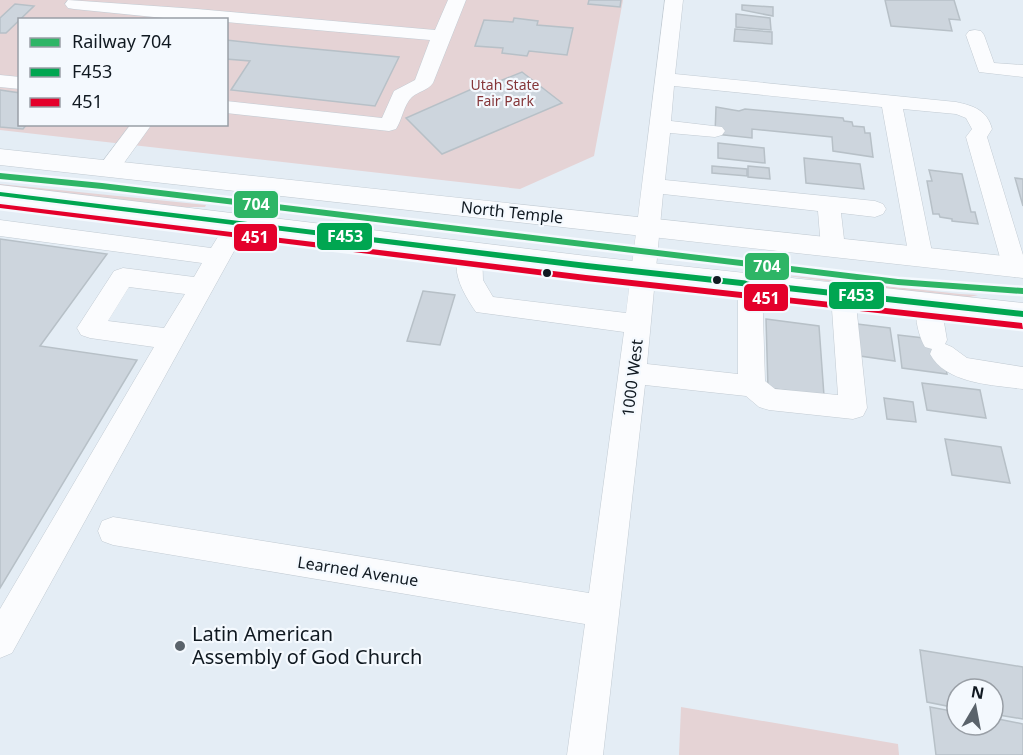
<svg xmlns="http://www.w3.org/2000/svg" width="1023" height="755" font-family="'Noto Sans',sans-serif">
<rect width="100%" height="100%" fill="#e4edf5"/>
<g fill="#e5d3d5" fill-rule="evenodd">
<path d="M0,0H623L594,156L520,189L0,130ZM20,20H226V124H20Z"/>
<polygon points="0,184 206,205 205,207 175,207 0,186"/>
<polygon points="758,272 960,294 978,295 962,299"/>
<polygon points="681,707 898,744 899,755 679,755"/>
</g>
<g fill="#cdd5dd" stroke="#b7c0c7" stroke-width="1.5">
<polygon points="589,0 621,0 620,7 588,4"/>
<polygon points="885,0 954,0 960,20 949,19 952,31 891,26"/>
<polygon points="15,4 34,6 6,33 0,33 0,18"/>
<polygon points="742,5 773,7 773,16 742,10"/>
<polygon points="736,14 770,18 771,30 736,27"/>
<polygon points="514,18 538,21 537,25 573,28 567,55 529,51 527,56 502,53 503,48 475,46 484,20 513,22"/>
<polygon points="735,29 772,32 772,44 734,41"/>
<polygon points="226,40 262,44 399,57 375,106 231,90 250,61 226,59"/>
<polygon points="522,72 562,103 442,154 406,118 474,88 478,90"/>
<polygon points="0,90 20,93 20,124 27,124 23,129 0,127"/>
<polygon points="716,107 739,111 745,109 843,118 844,121 852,122 853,126 864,127 865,133 870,133 873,157 833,151 832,137 752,129 752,138 715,134"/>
<polygon points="718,143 764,148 765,163 718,158"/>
<polygon points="804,158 860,164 864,189 806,183"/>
<polygon points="712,166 747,169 747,176 712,173"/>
<polygon points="748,166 769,168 770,179 748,177"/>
<polygon points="929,170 962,174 971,212 975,212 978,224 952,221 952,219 940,217 939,214 933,214 927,181 932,181"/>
<polygon points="1015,178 1023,179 1023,206"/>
<polygon points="0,239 107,254 40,346 137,360 0,588"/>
<polygon points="423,291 455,295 440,345 407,341"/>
<polygon points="766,319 819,326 824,396 768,388"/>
<polygon points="857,324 890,328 895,361 860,356"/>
<polygon points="898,335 941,340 947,374 902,368"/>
<polygon points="922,383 980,390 986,418 927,410"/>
<polygon points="884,398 913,402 916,422 887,419"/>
<polygon points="945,439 1001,447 1010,483 952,475"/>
<polygon points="920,650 1023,667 1023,719 993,714 993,689 957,689 957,708 927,702"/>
<polygon points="930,707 957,712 957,725 993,725 993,718 1023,724 1023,755 936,755"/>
</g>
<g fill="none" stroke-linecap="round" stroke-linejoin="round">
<g stroke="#c2cbd3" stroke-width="1">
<g id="minor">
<path d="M68,0L197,9L435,30L448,0H466L433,83C427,91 419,91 412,97C404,104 402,120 396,129L389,131L226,113V101L382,118L394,91L415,80L430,40L226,22V20H184L74,9L68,8L65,4Z"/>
<path d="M665,0H683L675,74L956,102C974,106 987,110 992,129L987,137L1023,255V274L1015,277L1006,274L1003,268L966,137L972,129L966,118L956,114L903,109L933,257L929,263L921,265L913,263L909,257L882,107L674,86L671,121L722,127L725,131L722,135L715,137L670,133L665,180L875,201L883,204L886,209L883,214L875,217L841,213L845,248L841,254L833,256L825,254L821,248L818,211L663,194L647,364L738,374V283L741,277L750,274L759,277L762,283L765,381L775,389L838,395L831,295L834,289L843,286L852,289L855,295L867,408L863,416L853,419L769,410L759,407L746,396L645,385L603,755H567L585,624L113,545L102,541L98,531L102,521L113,517L589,593L624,332L476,312C463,293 448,268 462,246L470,244L478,246L482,252L483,280L493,297L626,313Z"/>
<polygon points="975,30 981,31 984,35 994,63 1023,65 1023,77 979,72 966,35 969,31"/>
<polygon points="0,75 20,77 20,89 0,87"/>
<polygon points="131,124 152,124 116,174 108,176 100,174 97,169"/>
<path d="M237,216L245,219L249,224L12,653L0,658V609L154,347L90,338L81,335L77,328L114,271L123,268L194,277L202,263L0,236V220L211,248L229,219ZM129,287L185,294L164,328L108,321Z"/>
<path d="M928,296L937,298L941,305L947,340L945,344L952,347L967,358L1023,367V389C993,385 946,384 930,354L932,349L925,347C918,335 912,310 919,298Z"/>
</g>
</g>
<g stroke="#c2cbd3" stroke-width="1">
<g id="major">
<polygon points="0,149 1023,258 1023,278 0,165"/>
<polygon points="0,185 587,256 1023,303 1023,325 587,276 0,203"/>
</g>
</g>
<use href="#minor" fill="#fbfcfe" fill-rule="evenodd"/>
<use href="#major" fill="#fbfcfe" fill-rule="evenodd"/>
<g stroke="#f4f9fe" stroke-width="5">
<polygon id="bus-1" points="0,192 587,263 1023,311 1023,317 587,269 0,196"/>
</g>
<g stroke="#f4f9fe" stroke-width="5">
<polygon id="bus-2" points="0,204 586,275 1022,323 1023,329 586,281 0,208"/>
</g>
<use href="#bus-1" fill="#00a651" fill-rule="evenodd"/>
<use href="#bus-2" fill="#e4002b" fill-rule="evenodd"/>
<g stroke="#f4f9fe" stroke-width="5">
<polygon id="rail-1" points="0,173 102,183 898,279 1023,288 1023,294 898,285 102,189 0,179"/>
</g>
<use href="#rail-1" fill="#2eb566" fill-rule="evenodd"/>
</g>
<g fill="#101921" stroke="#f4f9fe" stroke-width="2">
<circle cx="547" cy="273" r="5"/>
<circle cx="717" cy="280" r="5"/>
</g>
<circle fill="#5a636b" stroke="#f4f9fe" stroke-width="2" cx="180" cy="646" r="6"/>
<g text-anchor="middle" stroke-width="4.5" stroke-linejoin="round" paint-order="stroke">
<g font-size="14" fill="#853639" stroke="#f4f9fe">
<text x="505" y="90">Utah State<tspan x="505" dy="16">Fair Park</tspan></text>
</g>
<g font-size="16" fill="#101921" stroke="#f4f9fe">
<text transform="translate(512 212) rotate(6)" y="6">North Temple</text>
<text transform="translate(632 378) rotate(-83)" y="6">1000 West</text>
<text transform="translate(358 571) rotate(9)" y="6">Learned Avenue</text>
</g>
<g font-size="20" fill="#101921" stroke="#f4f9fe" text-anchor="start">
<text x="192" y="641">Latin American<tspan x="192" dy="23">Assembly of God Church</tspan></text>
</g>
</g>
<g stroke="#f4f9fe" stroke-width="2">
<rect x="233" y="190" width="46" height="29" rx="6" fill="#2eb566"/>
<rect x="316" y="222" width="57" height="29" rx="6" fill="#00a651"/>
<rect x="233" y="223" width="45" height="29" rx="6" fill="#e4002b"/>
<rect x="744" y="252" width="46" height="29" rx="6" fill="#2eb566"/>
<rect x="828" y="281" width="57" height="29" rx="6" fill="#00a651"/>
<rect x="743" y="283" width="46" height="29" rx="6" fill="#e4002b"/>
</g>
<g font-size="16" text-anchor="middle" font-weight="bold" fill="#fff">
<text x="256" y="210">704</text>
<text x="345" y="242">F453</text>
<text x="255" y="243">451</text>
<text x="767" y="272">704</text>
<text x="856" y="301">F453</text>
<text x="766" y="304">451</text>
</g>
<rect x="18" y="18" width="210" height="108" fill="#f4f9fe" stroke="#999fa6" stroke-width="1.5"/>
<rect x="30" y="38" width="30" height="9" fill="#2eb566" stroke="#999fa6" stroke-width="1.5"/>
<text x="72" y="48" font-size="18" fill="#101921">Railway 704</text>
<rect x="30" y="68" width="30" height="9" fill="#00a651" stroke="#999fa6" stroke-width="1.5"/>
<text x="72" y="78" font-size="18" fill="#101921">F453</text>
<rect x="30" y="98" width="30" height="9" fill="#e4002b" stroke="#999fa6" stroke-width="1.5"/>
<text x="72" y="108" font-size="18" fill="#101921">451</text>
<g transform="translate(975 707) rotate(10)"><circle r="28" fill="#f4f9fe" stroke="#999fa6" stroke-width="1.5"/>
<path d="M0-4.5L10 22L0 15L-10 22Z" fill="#5a636b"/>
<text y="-9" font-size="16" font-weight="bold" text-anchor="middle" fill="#101921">N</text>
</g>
</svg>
